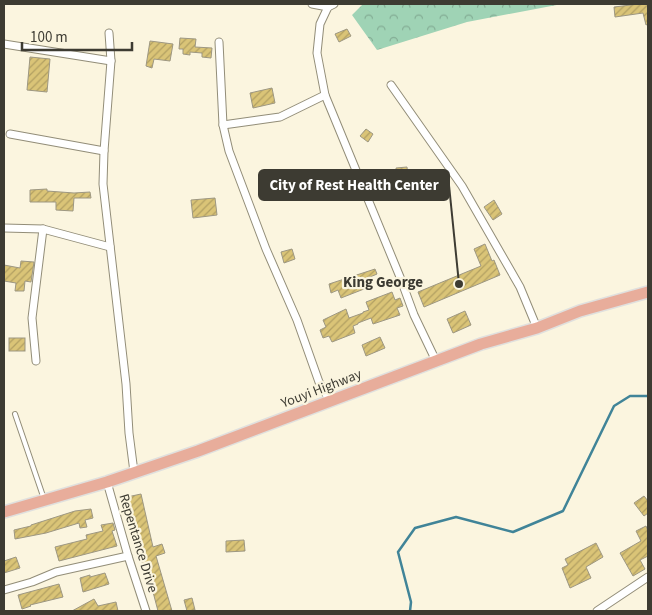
<svg xmlns="http://www.w3.org/2000/svg" width="652" height="615" font-family="'Source Sans 3',sans-serif">
<defs>
<pattern id="forest-crowns" width="20" height="18" patternUnits="userSpaceOnUse" patternTransform="scale(1.25)"><rect width="20" height="18" fill="#9fd3b5"/><path d="M2 6a3 3 0 1 1 6 0M12 15a3 3 0 1 1 6 0" fill="none" stroke="#83ac94"/></pattern>
<pattern id="building-hatch" width="6" height="6" patternUnits="userSpaceOnUse" patternTransform="scale(1.25)"><rect width="6" height="6" fill="#dac477"/><path d="M-1 1l2-2M0 6l6-6M5 7l2-2" fill="none" stroke="#b2a062"/></pattern>
</defs>
<rect width="100%" height="100%" fill="#fbf5df"/>
<polygon fill="url(#forest-crowns)" points="363,4 562,4 467,22 377,50 352,15"/>
<g fill="none" stroke-linecap="round" stroke-linejoin="round">
<polyline stroke="#408498" stroke-width="2.5" points="410,611 411,602 398,552 415,528 456,517 513,532 563,511 614,406 630,396 648,396"/>
</g>
<g fill="url(#building-hatch)" stroke="#9d9782">
<polygon points="639,4 648,4 648,24 646,25 643,13 615,17 614,7"/>
<polygon points="347,29 351,36 339,42 335,34"/>
<polygon points="180,38 196,39 195,47 212,48 211,58 202,57 202,53 190,52 190,55 183,54 183,49 179,49"/>
<polygon points="150,41 173,44 170,61 154,59 152,68 146,66"/>
<polygon points="30,57 50,59 47,92 27,90"/>
<polygon points="272,88 275,103 253,108 250,93"/>
<polygon points="366,129 373,134 368,142 360,136"/>
<polygon points="407,167 408,177 397,178 396,168"/>
<polygon points="47,189 47,191 74,193 90,192 91,198 74,198 73,211 56,210 56,202 30,202 30,190"/>
<polygon points="215,198 217,215 193,218 191,200"/>
<polygon points="494,200 502,214 493,220 484,207"/>
<polygon points="485,244 492,261 494,260 500,275 424,307 418,292 481,266 474,249"/>
<polygon points="292,249 295,259 284,263 281,252"/>
<polygon points="21,261 34,262 31,282 25,281 24,291 15,291 16,283 4,281 4,265 20,268"/>
<polygon points="375,269 377,274 361,281 364,289 341,298 338,290 331,293 329,284"/>
<polygon points="392,292 395,300 400,298 403,306 397,308 400,315 373,324 371,318 358,323 358,324 353,326 355,333 332,342 329,336 323,338 320,330 326,327 323,320 346,309 349,318 363,313 363,312 369,310 366,302"/>
<polygon points="465,311 471,325 453,333 447,319"/>
<polygon points="380,337 385,348 366,356 362,345"/>
<rect x="9" y="338" width="16" height="13"/>
<polygon points="141,494 153,547 162,544 165,553 156,556 172,611 158,611 148,573 146,573 141,559 138,547 141,547 130,513 127,497"/>
<polygon points="644,496 648,501 648,513 644,516 634,503"/>
<polygon points="91,509 93,518 85,520 87,527 80,528 79,523 46,533 15,539 14,530 31,526 31,525 75,511"/>
<polygon points="113,523 115,530 112,531 117,546 59,561 55,547 87,539 86,535 103,531 101,525"/>
<polygon points="646,526 648,531 648,556 640,560 645,569 633,576 620,553 641,541 636,531"/>
<polygon points="244,540 245,551 226,552 226,541"/>
<polygon points="596,543 603,557 586,567 591,578 570,588 562,568 568,565 565,559"/>
<polygon points="16,557 20,568 4,573 4,561"/>
<polygon points="105,573 109,584 83,592 80,578 90,575 90,577"/>
<polygon points="59,584 63,597 30,605 31,606 22,609 18,595"/>
<polygon points="192,598 195,610 187,611 184,600"/>
<polygon points="94,599 98,606 116,602 118,611 72,611"/>
</g>
<g fill="none" stroke-linecap="round" stroke-linejoin="round">
<g stroke="#928d78" stroke-width="6">
<polyline id="service" points="15,414 44,499"/>
</g>
<g stroke="#928d78" stroke-width="9">
<g id="minor">
<polyline points="312,4 328,7"/>
<polyline points="334,4 328,7 320,24 317,53 325,95 400,277 414,315 436,361"/>
<polyline points="109,33 111,61 104,151 103,184 126,384 129,433 134,472"/>
<polyline points="219,42 223,125 229,151 266,249 297,320 319,382 330,401"/>
<polyline points="4,44 111,61"/>
<polyline points="391,85 462,186 520,287 537,328"/>
<polyline points="223,125 280,117 325,95"/>
<polyline points="10,134 104,151"/>
<polyline points="4,228 43,229 110,247"/>
<polyline points="36,361 32,318 43,229"/>
<polyline points="107,482 128,556 146,611"/>
<polyline points="4,590 32,582 56,572 128,556"/>
<polyline points="597,611 648,577"/>
</g>
</g>
<g stroke="#e0e0de" stroke-width="14">
<polyline id="primary" points="4,512 107,482 198,451 481,344 537,328 580,311 648,292"/>
</g>
<use href="#service" stroke="#fff" stroke-width="4"/>
<use href="#minor" stroke="#fff" stroke-width="7"/>
<use href="#primary" stroke="#e8ad9b" stroke-width="11"/>
</g>
<g text-anchor="middle" stroke-width="4.5" stroke-linejoin="round" paint-order="stroke">
<g font-size="14" fill="#3d3b32" stroke="#fbf5df">
<text transform="translate(321 388) rotate(-21)" y="5">Youyi Highway</text>
<text transform="translate(139 543) rotate(73)" y="5">Repentance Drive</text>
</g>
<g font-size="15" font-weight="bold" fill="#3d3b32" stroke="#fbf5df">
<text x="383" y="287">King George</text>
</g>
</g>
<path fill="none" stroke="#3d3b32" stroke-width="2" d="M459 284L449 185"/>
<circle fill="#3d3b32" stroke="#fbf5df" stroke-width="2" cx="459" cy="284" r="5"/>
<rect fill="#3d3b32" stroke="#3d3b32" stroke-width="2" x="259" y="170" width="190" height="30" rx="5"/>
<g font-size="15" text-anchor="middle" font-weight="bold" fill="#fff">
<text x="354" y="190">City of Rest Health Center</text>
</g>
<rect width="652" height="615" fill="none" stroke="#3d3b32" stroke-width="10"/>
<path d="M22 42v8h110v-8" fill="none" stroke="#3d3b32" stroke-width="2.5"/>
<text x="30" y="42" font-size="15" fill="#3d3b32" stroke="#fbf5df" stroke-width="4" paint-order="stroke">100 m</text>
</svg>
